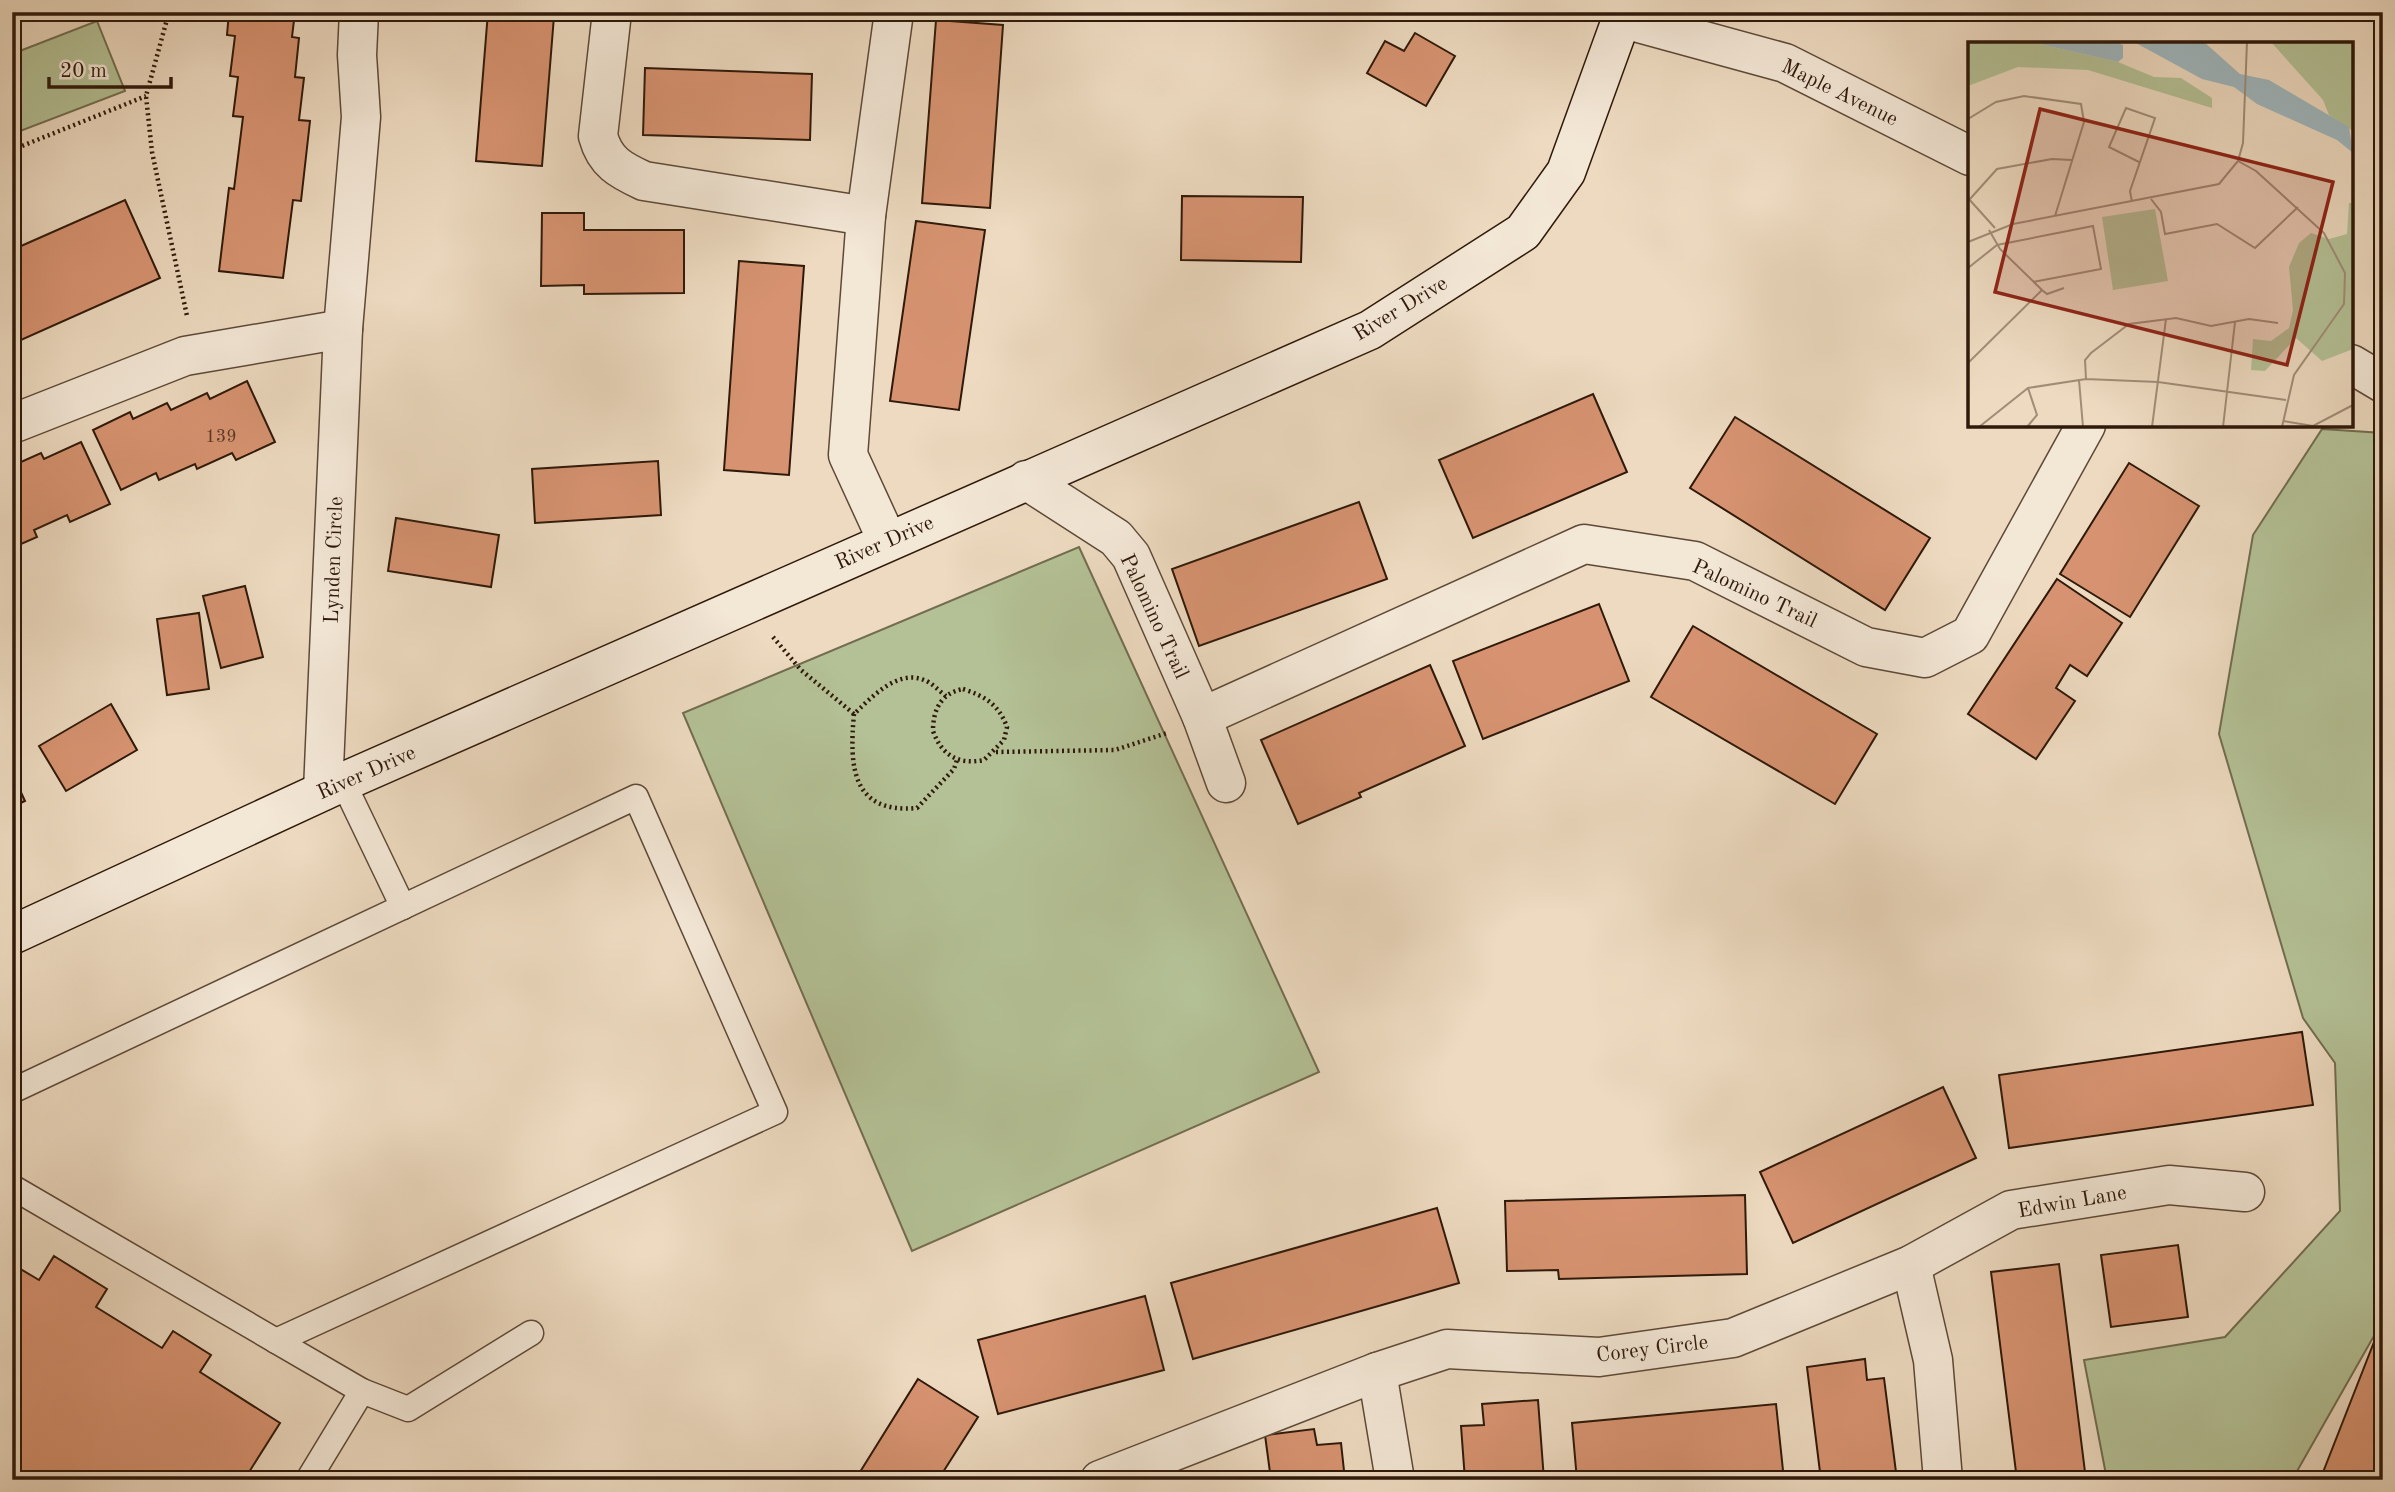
<svg xmlns="http://www.w3.org/2000/svg" width="2395" height="1492" font-family="'Old Standard TT',serif">
<rect width="100%" height="100%" fill="#eddac0"/>
<filter id="stains"><feTurbulence type="fractalNoise" baseFrequency=".00286" numOctaves="4"/><feColorMatrix values="0 0 0 0 .2 0 0 0 0 .09 0 0 0 0 .02 0 0 0 .5 -.17"/></filter>
<radialGradient id="worn" r=".72"><stop offset=".6" stop-color="#630" stop-opacity="0"/><stop offset="1" stop-color="#630" stop-opacity=".3"/></radialGradient>
<g fill="#b4c196" stroke="#726d50" stroke-width="2">
<polygon points="97,21 125,91 15,133 12,126 12,54"/>
<polygon points="2322,429 2383,433 2383,1320 2292,1480 2107,1480 2084,1360 2225,1337 2340,1211 2335,1063 2303,1018 2219,734 2253,535"/>
<polygon points="1079,547 1319,1072 912,1251 683,713"/>
</g>
<g fill="#d79371" stroke="#2f190a" stroke-width="2">
<polygon points="229,12 295,12 292,37 299,38 295,77 304,78 299,120 310,121 301,201 293,200 283,278 219,271 229,188 234,189 243,117 233,116 238,77 230,76 235,36 227,35"/>
<polygon points="488,12 554,16 542,166 476,161"/>
<polygon points="936,20 1003,25 990,208 922,203"/>
<polygon points="1415,33 1455,56 1426,106 1367,73 1385,41 1404,51"/>
<polygon points="645,68 812,74 810,140 643,135"/>
<polygon points="1182,196 1303,197 1301,262 1181,260"/>
<polygon points="125,200 160,278 12,344 12,250"/>
<polygon points="542,213 584,213 584,230 684,230 684,293 584,294 584,285 541,286"/>
<polygon points="916,221 985,230 959,410 890,401"/>
<polygon points="739,261 804,266 789,475 724,470"/>
<polygon points="247,381 275,442 236,460 232,453 197,469 195,464 159,480 156,473 121,490 93,430 130,412 133,419 167,403 171,410 207,393 210,399"/>
<polygon points="1593,394 1627,472 1473,538 1439,460"/>
<polygon points="1735,417 1930,538 1885,610 1690,488"/>
<polygon points="81,442 110,504 70,522 67,515 34,530 37,537 12,548 12,466 41,453 44,459"/>
<polygon points="658,461 661,515 535,523 532,469"/>
<polygon points="2129,463 2199,506 2130,617 2060,574"/>
<polygon points="1359,502 1387,579 1199,646 1172,569"/>
<polygon points="396,518 499,535 491,587 388,571"/>
<polygon points="2057,579 2122,623 2087,676 2070,665 2056,688 2075,701 2036,759 1968,714"/>
<polygon points="245,586 263,657 221,668 203,596"/>
<polygon points="1599,604 1629,681 1483,739 1453,661"/>
<polygon points="199,613 209,689 167,695 157,619"/>
<polygon points="1693,626 1877,734 1835,804 1651,697"/>
<polygon points="1430,665 1465,746 1359,793 1361,797 1298,824 1261,740"/>
<polygon points="111,704 137,750 66,791 39,746"/>
<polygon points="12,773 25,801 12,807"/>
<polygon points="2302,1032 2313,1105 2009,1148 1999,1075"/>
<polygon points="1943,1087 1976,1158 1793,1243 1760,1172"/>
<polygon points="1745,1195 1747,1274 1559,1279 1558,1270 1507,1271 1505,1201"/>
<polygon points="1437,1208 1459,1283 1193,1359 1171,1283"/>
<polygon points="2178,1245 2188,1317 2111,1327 2101,1255"/>
<polygon points="54,1256 107,1289 96,1307 162,1348 173,1331 211,1355 200,1372 280,1423 244,1480 12,1480 12,1264 39,1280"/>
<polygon points="2059,1264 2086,1480 2017,1480 1991,1272"/>
<polygon points="1145,1296 1164,1370 998,1414 978,1340"/>
<polygon points="2383,1319 2383,1480 2320,1480"/>
<polygon points="1865,1359 1867,1380 1884,1378 1897,1480 1821,1480 1807,1367"/>
<polygon points="918,1379 978,1417 938,1480 855,1480"/>
<polygon points="1538,1400 1544,1480 1465,1480 1461,1426 1484,1425 1482,1404"/>
<polygon points="1776,1404 1784,1480 1577,1480 1572,1423"/>
<polygon points="1314,1429 1317,1445 1341,1443 1345,1480 1271,1480 1265,1435"/>
</g>
<g fill="none" stroke-linecap="round" stroke-linejoin="round">
<g stroke="#5e4938" stroke-width="27">
<g id="service">
<polyline points="343,782 403,907"/>
<polyline points="12,1091 636,797 775,1112 276,1341"/>
<polyline points="12,1187 362,1391 408,1409 531,1333"/>
<polyline points="308,1480 362,1391"/>
</g>
</g>
<g stroke="#5e4938" stroke-width="41">
<g id="minor">
<path d="M612,12L598,136C605,162 620,170 644,181L866,216"/>
<polyline points="1624,19 1785,63 1970,156"/>
<polyline points="2351,364 2383,383"/>
<polyline points="12,424 185,356 343,329"/>
<polyline points="1026,480 1116,538 1131,556 1202,717 1584,544 1695,561 1866,647 1925,658 1970,635 2086,425"/>
<polyline points="887,540 848,455 866,216 894,12"/>
<polyline points="1202,717 1226,783"/>
<polyline points="323,791 343,329 361,117 357,55 359,12"/>
<polyline points="1911,1265 1933,1360 1943,1480"/>
<polyline points="1377,1372 1395,1480"/>
<polyline points="1100,1480 1377,1372 1447,1349 1599,1357 1733,1338 1911,1265 2011,1210 2169,1185 2245,1192"/>
</g>
</g>
<g stroke="#2f190a" stroke-width="41">
<polyline id="secondary" points="12,935 343,782 1370,330 1523,232 1566,172 1624,12"/>
</g>
<g stroke="#2f190a" stroke-width="4.5" stroke-dasharray="2 3.5" stroke-linecap="butt">
<polyline points="169,12 146,96 152,152 187,316"/>
<polyline points="12,150 146,96"/>
<path d="M773,637L801,670L854,714C871,698 897,669 924,680C931,682 939,691 946,696"/>
<path d="M963,689C985,696 999,705 1007,727L1004,740L984,760C959,765 942,756 933,731C933,710 941,693 963,689Z"/>
<path d="M854,714C849,767 852,814 917,808L954,769L957,760"/>
<polyline points="996,752 1115,750 1167,733"/>
</g>
<use href="#service" stroke="#f3e7d6" stroke-width="24"/>
<use href="#minor" stroke="#f3e7d6" stroke-width="38"/>
<use href="#secondary" stroke="#f3e7d6" stroke-width="38"/>
</g>
<g text-anchor="middle" stroke-width="5" stroke-linejoin="round" paint-order="stroke">
<g font-size="18" fill="#593824">
<text x="221" y="442">139</text>
</g>
<g font-size="21" fill="#2f190a" stroke="#f3e7d6">
<text transform="translate(1840 92) rotate(26)" y="7">Maple Avenue</text>
<text transform="translate(1400 308) rotate(-31)" y="7">River Drive</text>
<text transform="translate(884 542) rotate(-24)" y="7">River Drive</text>
<text transform="translate(333 560) rotate(-88)" y="7">Lynden Circle</text>
<text transform="translate(1755 593) rotate(25)" y="7">Palomino Trail</text>
<text transform="translate(1155 616) rotate(65)" y="7">Palomino Trail</text>
<text transform="translate(366 772) rotate(-24)" y="7">River Drive</text>
<text transform="translate(2072 1201) rotate(-10)" y="7">Edwin Lane</text>
<text transform="translate(1652 1348) rotate(-7)" y="7">Corey Circle</text>
</g>
</g>
<g transform="translate(1968 42)">
<rect width="385" height="385" fill="#eddac0"/>
<path d="M0,0H63L150,20L186,35L213,36L244,56V66L120,28L50,25L0,44ZM303,0H385V89L361,73L355,58ZM381,161H385V307L354,319L328,296L297,329L283,328L285,297L303,299L321,286L325,268L321,225L331,201L343,191L361,197L379,192ZM187,167L200,239L145,248L134,175Z" fill="#b4c196"/>
<path d="M63,0H147L155,3V16L150,20ZM166,0H236L272,32L301,38L381,85L385,111L369,98L289,62L266,45L234,37Z" fill="#9fb7be"/>
<path fill="none" stroke="#a18d77" stroke-width="2" d="M0,77L28,60L56,54L113,62L116,80L87,174M270,119L288,129L356,191L377,231L376,262L326,333L314,385M0,156L27,186M2,157L29,127L84,117L104,118M183,157L193,170L197,192L249,182L287,206L330,165M164,160L162,149L187,76L158,66L141,105L171,120M21,188L32,207L74,248L79,252L96,246M0,200L45,182L251,142L270,119L275,101L279,0M0,226L29,203L125,184L133,227L65,240M0,321L74,248M118,337L117,318L123,311L161,282L208,276L243,284L281,277L310,281M111,338L115,385M315,379L345,384L385,363M11,385L60,346L118,337L190,340L318,358M59,385L69,373L60,346M184,385L198,277M255,385L267,280"/>
<path fill="#8f2418" fill-opacity="0.15" stroke="#8f2418" stroke-width="3.5" d="M72,67L365,140L319,323L27,250Z"/>
<rect width="385" height="385" fill="none" stroke="#2f190a" stroke-width="3.5"/>
</g>
<rect width="2395" height="1492" fill="none" stroke="#eddac0" stroke-width="42"/>
<rect x="14" y="14" width="2367" height="1464" fill="none" stroke="#2f190a" stroke-width="3.5"/>
<rect x="21" y="21" width="2353" height="1450" fill="none" stroke="#2f190a" stroke-width="2"/>
<path d="M49 77v10h122v-10" fill="none" stroke="#2f190a" stroke-width="3.5"/>
<text x="60" y="77" font-size="21" fill="#2f190a" stroke="#f3e7d6" stroke-width="5" paint-order="stroke">20 m</text>
<rect width="100%" height="100%" filter="url(#stains)"/>
<rect width="100%" height="100%" fill="url(#worn)"/>
</svg>
